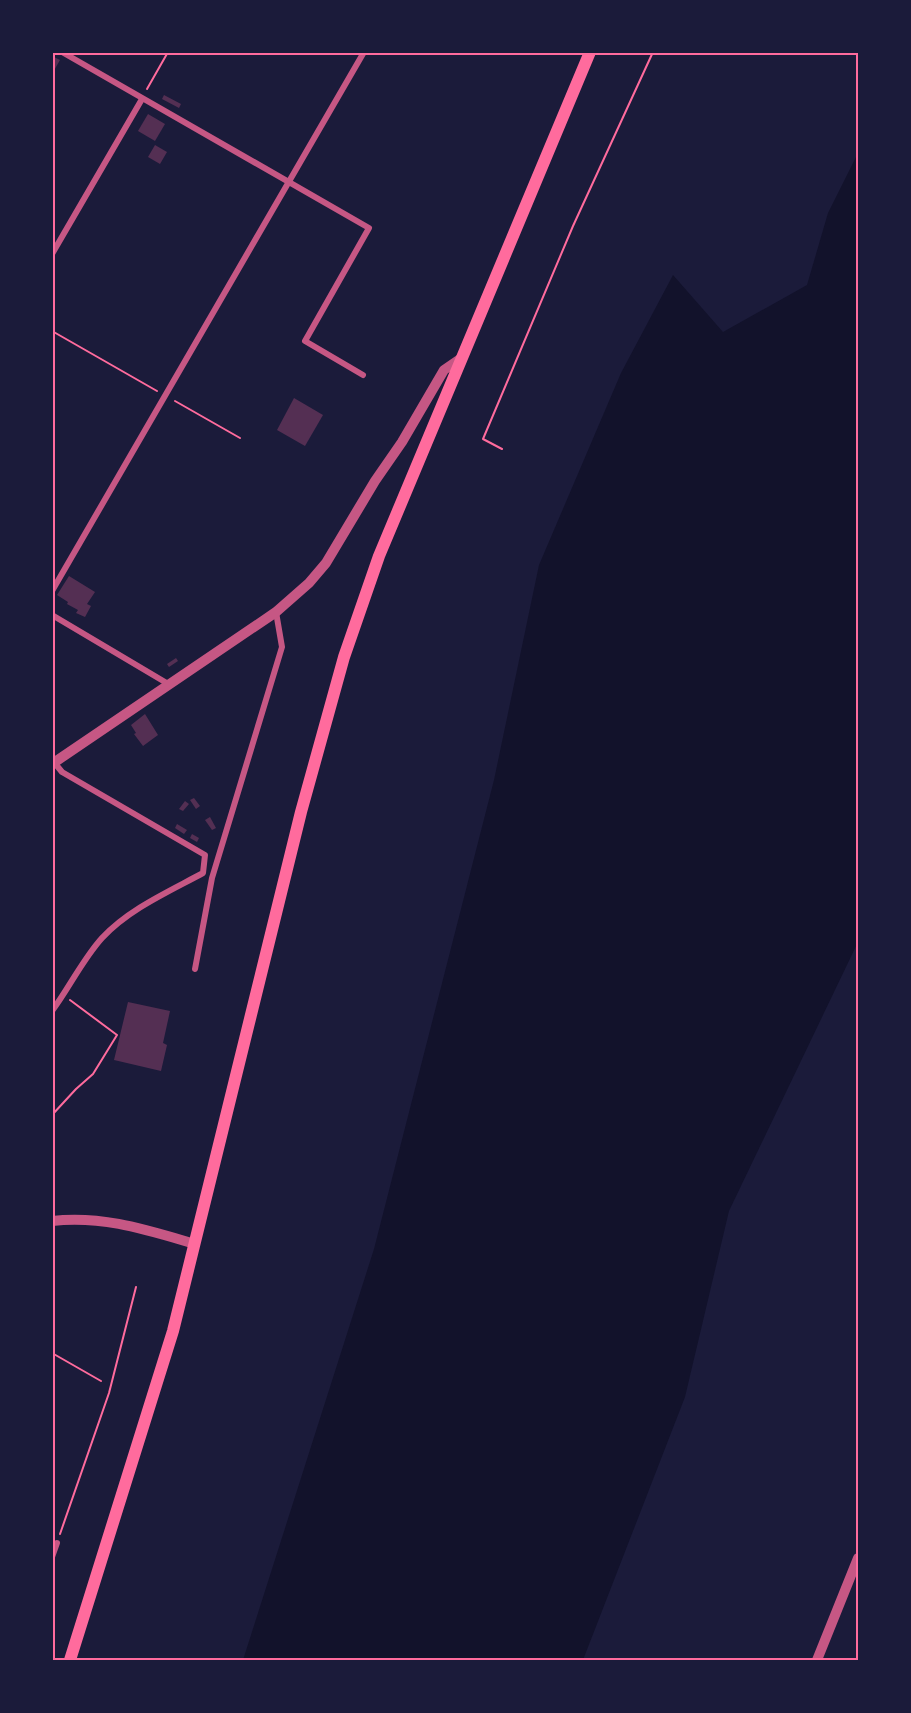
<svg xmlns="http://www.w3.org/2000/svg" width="911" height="1713" font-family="'Roboto Condensed',sans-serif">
<rect width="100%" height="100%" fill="#1b1b3a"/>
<polygon fill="#12122b" points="858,153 858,942 729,1211 685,1397 583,1660 243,1660 374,1249 494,780 539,565 621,373 673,275 723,332 807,285 828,213"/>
<g fill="#542f53">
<polygon points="52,56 60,60 52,74"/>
<polygon points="164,95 181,104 179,108 162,99"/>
<polygon points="148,114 165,124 155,141 138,131"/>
<polygon points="155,145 167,152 160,164 148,157"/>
<polygon points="294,398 323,415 305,446 277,430"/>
<polygon points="69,576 95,592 87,604 91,606 85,617 76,613 78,610 67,604 68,602 57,595"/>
<polygon points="176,658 178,661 169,667 167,664"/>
<polygon points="145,714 158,735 143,746 134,734 136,733 131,725"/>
<polygon points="194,798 200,806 196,809 190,800"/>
<polygon points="185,801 189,804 183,811 179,809"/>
<polygon points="210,817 216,828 212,830 205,820"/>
<polygon points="177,824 187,830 184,834 175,828"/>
<polygon points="192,834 199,838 197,842 190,838"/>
<polygon points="128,1002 170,1011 163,1043 167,1045 161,1071 114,1060"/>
</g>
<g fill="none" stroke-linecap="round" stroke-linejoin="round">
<g stroke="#ff6b9d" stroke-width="2">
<polyline points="147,89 168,52"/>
<polyline points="52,331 157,391"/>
<polyline points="175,401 240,438"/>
<polyline points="502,449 483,439 573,226 653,52"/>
<polyline points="52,1115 76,1089 93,1074 117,1035 70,1000"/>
<polyline points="52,1353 101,1381"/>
<polyline points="60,1534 109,1393 136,1287"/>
</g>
<g stroke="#c65784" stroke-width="6">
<polyline points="62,52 369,228 305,341 363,375"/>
<polyline points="52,254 142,99"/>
<polyline points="52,591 364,52"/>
<polyline points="52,615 170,685"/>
<polyline points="195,969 212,878 282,647 276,612"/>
<path d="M52,1011C69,988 83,959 102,938C129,909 168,892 203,873L205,855L62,772L53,761"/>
<polyline points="52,1557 57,1543"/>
</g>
<g stroke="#c65784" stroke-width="10">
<polyline points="52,764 276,612 309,583 326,563 375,481 402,442 444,370 460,359"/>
<path d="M52,1221C102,1215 147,1230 195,1244"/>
<polyline points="817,1660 858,1558"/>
</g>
<polyline stroke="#ff6b9d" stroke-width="12" points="70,1660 173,1331 301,812 344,657 379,556 590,52"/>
</g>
<rect width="911" height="1713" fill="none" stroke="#1b1b3a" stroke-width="108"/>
<rect x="54" y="54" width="803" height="1605" fill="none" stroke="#ff6b9d" stroke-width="2"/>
</svg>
